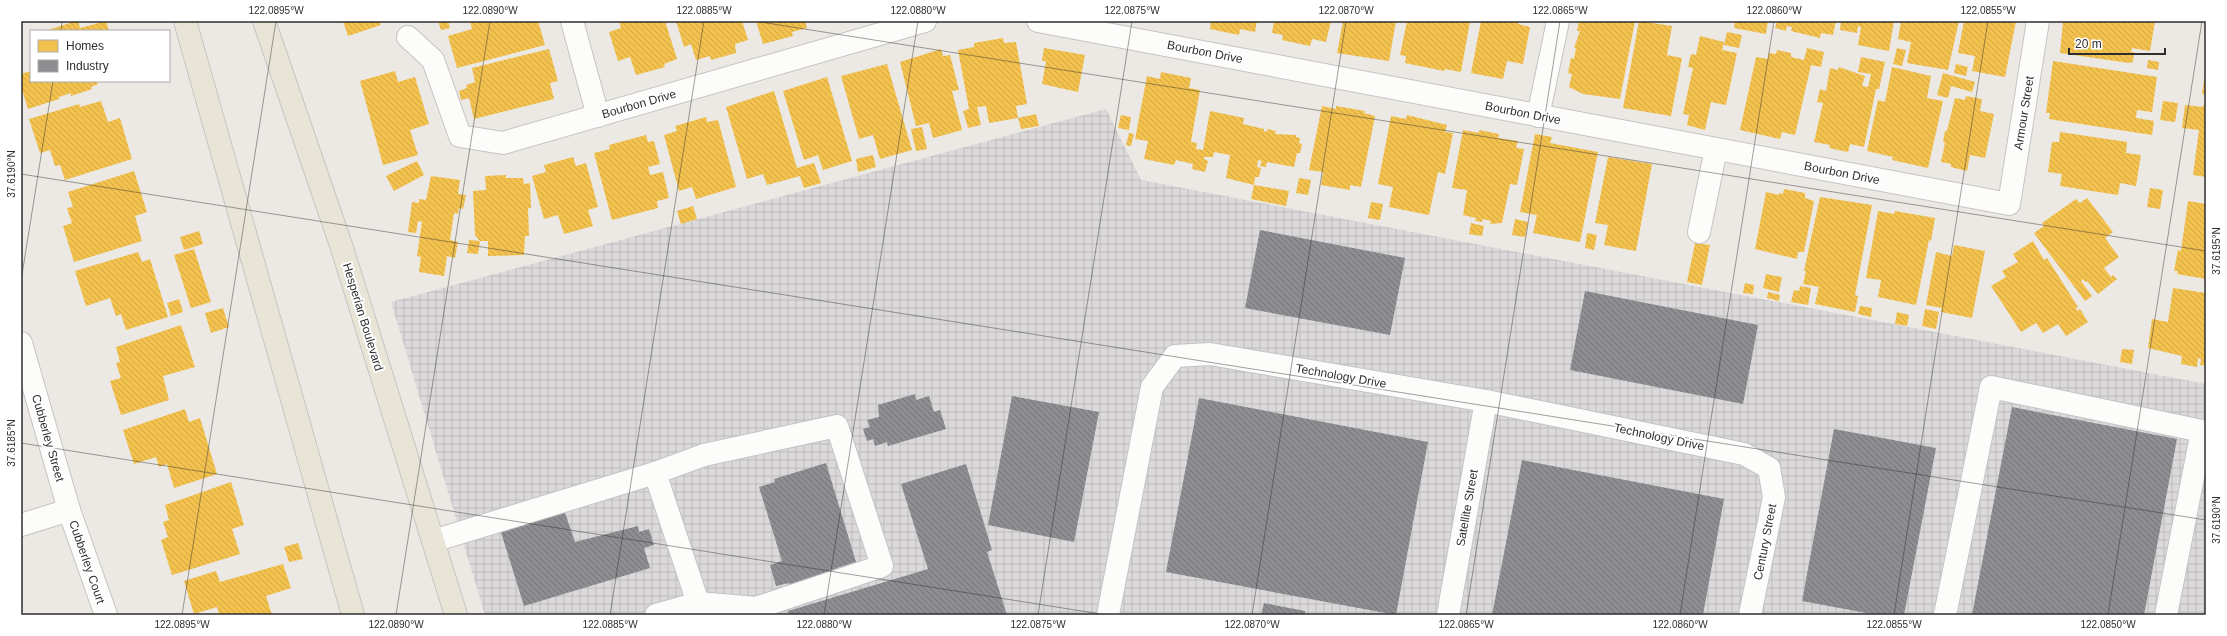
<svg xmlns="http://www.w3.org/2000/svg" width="2227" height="636" font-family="Helvetica,sans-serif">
<defs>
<pattern id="industrial-grid" width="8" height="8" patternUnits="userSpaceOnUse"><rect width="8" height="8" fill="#dcd9db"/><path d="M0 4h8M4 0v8" fill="none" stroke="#bdbbbc"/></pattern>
<pattern id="homes-back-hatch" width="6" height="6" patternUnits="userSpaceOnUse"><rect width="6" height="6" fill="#f2c14e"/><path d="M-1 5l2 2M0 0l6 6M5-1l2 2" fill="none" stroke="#d0a644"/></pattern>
<pattern id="industry-back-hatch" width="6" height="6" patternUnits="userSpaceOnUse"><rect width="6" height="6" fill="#8d8d92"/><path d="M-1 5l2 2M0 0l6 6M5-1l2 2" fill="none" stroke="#747478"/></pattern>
</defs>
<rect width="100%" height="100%" fill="#ece8e4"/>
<polygon fill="url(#industrial-grid)" points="1106,109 1141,180 2206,384 2206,615 485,615 391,302"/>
<g fill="url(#homes-back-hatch)">
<polygon points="76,21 78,21 80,28 106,21 109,31 45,31"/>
<polygon points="343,21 379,21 381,25 348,36"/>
<polygon points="438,21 448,21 450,28 441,30"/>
<polygon points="470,21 538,21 545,45 457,68 448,36 472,29"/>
<polygon points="619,21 665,21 677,59 664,64 665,67 636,75 630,57 618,61 609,32 621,28"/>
<polygon points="676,21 742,21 748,40 735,44 736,53 711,60 710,56 696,60 691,44 684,47"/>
<polygon points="756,21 805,21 807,28 792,32 793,36 763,44"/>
<polygon points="1211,21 1257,21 1255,32 1240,29 1239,35 1210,29"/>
<polygon points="1274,21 1331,21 1326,42 1312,39 1310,46 1282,40 1283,35 1272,33"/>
<polygon points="1343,21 1396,21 1389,61 1337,53"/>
<polygon points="1407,21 1470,21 1461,72 1445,69 1444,71 1405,63 1406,56 1400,55"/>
<polygon points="1481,21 1518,21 1518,24 1530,27 1523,64 1507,61 1503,79 1471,73"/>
<polygon points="1579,21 1635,21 1620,99 1583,94 1569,87 1572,74 1568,73 1571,58 1574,59 1576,48 1574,48 1580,31 1577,31"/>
<polygon points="1639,21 1672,26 1667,55 1682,58 1671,116 1623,108"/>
<polygon points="1735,21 1768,21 1766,34 1734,28"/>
<polygon points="1777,21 1836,21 1833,35 1821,33 1820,38 1791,31 1792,27 1787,26 1786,31 1775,28"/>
<polygon points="1841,21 1894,21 1889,51 1858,45 1861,27 1858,26 1857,33 1840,30"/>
<polygon points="1901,21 1959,21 1948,70 1907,63 1911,42 1898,39"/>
<polygon points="1964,21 2016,21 2005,77 1972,71 1975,56 1958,53"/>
<polygon points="2063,21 2155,21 2150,51 2132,48 2131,52 2134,52 2133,62 2129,63 2060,53"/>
<polygon points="1727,32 1742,35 1739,48 1724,45"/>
<polygon points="1700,36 1724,42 1722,50 1737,53 1726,105 1711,102 1705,130 1687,125 1689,115 1683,114 1693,68 1688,67 1691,54 1696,55"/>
<polygon points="1003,38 1004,43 1016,42 1027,104 1016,106 1018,118 1036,114 1039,126 1021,129 1018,118 989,123 986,106 977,107 981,125 968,128 963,111 969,109 958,50 974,47 974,43"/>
<polygon points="1044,48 1085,55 1078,92 1042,84 1046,61 1042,61"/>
<polygon points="1807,48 1824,52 1821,67 1811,65 1795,135 1782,132 1780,139 1740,130 1756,57 1768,59 1769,53 1776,54 1777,50 1791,53 1791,57 1804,60"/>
<polygon points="1897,48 1906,50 1902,66 1893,64"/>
<polygon points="549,49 558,81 550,83 554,99 474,119 469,98 461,100 459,91 467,88 466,85 475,82 472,68"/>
<polygon points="941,49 943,56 950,55 959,90 952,91 962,130 933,138 929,123 916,126 900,62"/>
<polygon points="1861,57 1885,62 1879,89 1876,89 1864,147 1850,144 1848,152 1829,148 1830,145 1814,142 1823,103 1817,102 1820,89 1826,91 1830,68 1838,70 1839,67 1865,76 1862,86 1868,87 1871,74 1858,72"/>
<polygon points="2148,60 2159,62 2158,70 2147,68"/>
<polygon points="2053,61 2157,77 2152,112 2137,110 2136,118 2154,121 2152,135 2049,119 2050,113 2046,113"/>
<polygon points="887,64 912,150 880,159 873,135 859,139 841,76"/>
<polygon points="1956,64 1968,67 1966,76 1954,73"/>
<polygon points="1892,67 1931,76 1927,98 1943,101 1928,168 1892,160 1893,157 1867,151 1878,100 1885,102"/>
<polygon points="31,71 31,81 97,81 98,84 91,87 92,89 71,96 71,93 59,97 59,99 28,109 21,86 21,74"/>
<polygon points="395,71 398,82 415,77 429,124 410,130 418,155 383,165 360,81"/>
<polygon points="1161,72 1191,78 1189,88 1200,90 1191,142 1197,143 1196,149 1203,150 1210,111 1244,118 1243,124 1264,129 1264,131 1267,132 1267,129 1276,131 1275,134 1296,135 1296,137 1300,138 1299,143 1302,144 1300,153 1297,153 1294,167 1267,162 1266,167 1260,166 1262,161 1258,160 1257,167 1261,168 1259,177 1255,177 1254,185 1226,178 1230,155 1214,152 1213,157 1204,157 1204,159 1208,161 1205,172 1192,169 1193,164 1176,160 1174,165 1144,159 1148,141 1135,139 1147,76 1160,79"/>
<polygon points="1943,73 1975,82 1972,92 1951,86 1948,98 1937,95"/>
<polygon points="2205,73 2206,73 2206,95 2202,94"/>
<polygon points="827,77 852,161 823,170 818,155 804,160 783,91"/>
<polygon points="774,91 797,168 814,163 821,183 804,188 800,176 767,185 763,174 747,179 726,107"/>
<polygon points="1966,96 1982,99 1980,111 1994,114 1985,158 1970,155 1967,171 1951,167 1951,164 1941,162 1945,143 1943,142 1945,131 1947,131 1955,98 1965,100"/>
<polygon points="101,101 108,122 120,118 132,159 65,180 60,165 55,166 50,150 40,153 29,119 79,104 80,107"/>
<polygon points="2163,101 2178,103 2175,122 2160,120"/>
<polygon points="2185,105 2203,107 2203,105 2206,105 2206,177 2193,175 2199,130 2182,128"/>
<polygon points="1322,106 1336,109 1336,106 1365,111 1364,113 1375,116 1361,187 1350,185 1350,190 1321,185 1323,172 1309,170"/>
<polygon points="1121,115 1131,117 1129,130 1118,128"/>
<polygon points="1407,115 1447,125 1445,132 1453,133 1445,174 1438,172 1429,215 1389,207 1393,187 1378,184 1391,116 1406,119"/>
<polygon points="706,117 707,122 718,120 736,187 696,199 692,187 679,191 664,135 677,131 675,126"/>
<polygon points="922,127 927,149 916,151 911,129"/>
<polygon points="1463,130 1479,133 1479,130 1499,134 1498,138 1518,141 1516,148 1524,149 1517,185 1510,184 1502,223 1490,224 1491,221 1483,219 1482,222 1475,221 1476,218 1463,215 1467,190 1452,188"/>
<polygon points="2060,132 2127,142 2126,153 2141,155 2136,186 2120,183 2118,195 2060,186 2062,174 2048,172 2052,142 2059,142"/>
<polygon points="1129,133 1134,134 1131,146 1126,145"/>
<polygon points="1535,134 1552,137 1550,143 1598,152 1580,242 1533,233 1537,215 1520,212"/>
<polygon points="646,135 648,142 654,141 660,164 648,167 650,175 663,172 669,198 657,201 658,208 612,220 594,153 610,149 609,145"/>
<polygon points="873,155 876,167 858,172 856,159"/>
<polygon points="573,157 576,166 586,163 598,207 588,210 593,226 564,234 558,215 544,219 532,176 546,172 544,165"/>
<polygon points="1608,157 1652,164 1636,251 1604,245 1608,225 1595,223"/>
<polygon points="417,161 424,175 394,191 386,176"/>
<polygon points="134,171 147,212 135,216 142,241 74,262 63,226 72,223 67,208 73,207 68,192"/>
<polygon points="506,175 506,178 523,178 524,184 530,183 531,208 528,208 529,236 525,236 524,255 488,256 488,241 480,241 478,254 467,253 469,240 480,241 475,235 473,191 486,190 485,176"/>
<polygon points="431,176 460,180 458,194 466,195 463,209 459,208 458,214 454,213 450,240 458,242 455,258 447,256 444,276 419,272 421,257 417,256 422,222 418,221 416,233 408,232 412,202 419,203 419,199 426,200"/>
<polygon points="1299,178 1311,180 1308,195 1296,193"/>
<polygon points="1254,185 1289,191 1286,206 1251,199"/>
<polygon points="2150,188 2163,190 2160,209 2147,207"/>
<polygon points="1784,189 1805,193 1805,198 1814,201 1804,252 1798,252 1797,259 1755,249 1766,192 1779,195 1779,193 1783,194"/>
<polygon points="1820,197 1872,205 1855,295 1858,296 1855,312 1815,304 1819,287 1803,284 1806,271 1804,271"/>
<polygon points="2087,198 2113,232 2105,238 2119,257 2104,268 2111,277 2113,275 2117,279 2098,294 2087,281 2085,282 2083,279 2081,281 2092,296 2085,301 2034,233 2044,226 2042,223 2076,199 2080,203"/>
<polygon points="2188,201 2206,204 2206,279 2177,274 2178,271 2174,271 2178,250 2181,251"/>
<polygon points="1371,202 1383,204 1380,220 1368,218"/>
<polygon points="693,206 697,219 681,224 677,211"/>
<polygon points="1878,211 1894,214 1895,211 1935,218 1931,241 1929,240 1916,305 1878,297 1881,280 1866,278"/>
<polygon points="1515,219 1528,222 1525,237 1512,235"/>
<polygon points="1471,223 1484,226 1482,236 1469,234"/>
<polygon points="199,231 203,244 184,250 180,237"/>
<polygon points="1587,233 1597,235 1594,250 1585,248"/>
<polygon points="2033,241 2044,260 2047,258 2078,307 2076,308 2077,311 2080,309 2088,322 2066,336 2058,324 2043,333 2036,323 2021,332 1991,286 2006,277 2002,271 2018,262 2013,254"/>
<polygon points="1695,243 1710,245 1702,285 1687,282"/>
<polygon points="1954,245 1985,251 1972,318 1941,312 1942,308 1926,305 1936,252 1952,256"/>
<polygon points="194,249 211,302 191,308 174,255"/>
<polygon points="138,252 142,262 150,259 168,317 126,330 121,314 116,316 110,298 86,306 75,271"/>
<polygon points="1766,274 1782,277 1779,292 1763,288"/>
<polygon points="1745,283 1754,285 1753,294 1743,293"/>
<polygon points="1800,286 1811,288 1808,305 1791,302 1794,290 1799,291"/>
<polygon points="2173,288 2206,293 2206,366 2200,365 2201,359 2198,358 2197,367 2181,364 2182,356 2148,348 2152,319 2168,322"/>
<polygon points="1768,292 1780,295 1779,301 1767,298"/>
<polygon points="179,299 183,312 171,316 167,303"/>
<polygon points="1860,306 1872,308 1871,317 1858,314"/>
<polygon points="223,308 229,327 211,333 205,313"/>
<polygon points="1925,309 1939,312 1936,329 1922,326"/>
<polygon points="1897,312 1909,315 1907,326 1895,324"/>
<polygon points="181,325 195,367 163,376 169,400 121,415 110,381 121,378 116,363 120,362 116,347"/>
<polygon points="2122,349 2134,350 2132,364 2120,362"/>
<polygon points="185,409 189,422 200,418 217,474 174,488 167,464 159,467 156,457 134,464 123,430"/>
<polygon points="231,482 244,525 232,529 240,554 172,575 161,540 168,537 163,522 169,520 165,505"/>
<polygon points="298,543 303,559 289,562 284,547"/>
<polygon points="283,564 291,588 266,596 272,615 219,615 217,607 194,614 184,581 216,571 220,582"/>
</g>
<g fill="url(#industry-back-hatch)">
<polygon points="1260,230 1405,258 1390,335 1245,308"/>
<polygon points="1585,291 1758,325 1743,404 1570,370"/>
<polygon points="915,394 916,400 929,396 934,412 940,410 946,429 888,446 887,442 875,446 873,439 867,441 863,429 870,427 867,420 879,417 878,405"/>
<polygon points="1012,396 1099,412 1074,542 988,525"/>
<polygon points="1199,398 1428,442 1396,615 1166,572"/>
<polygon points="2012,407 2177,439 2144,615 1972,615"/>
<polygon points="1834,429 1936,448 1904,615 1877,615 1802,601"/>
<polygon points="1522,460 1724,499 1703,615 1492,615"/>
<polygon points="826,463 856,562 837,568 839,574 791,589 789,583 776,586 770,565 782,561 759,487 775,482 774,479"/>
<polygon points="966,464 992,550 987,552 1007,615 789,615 788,611 928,569 901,484"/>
<polygon points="563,507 575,542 638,526 639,532 649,529 654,545 644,548 650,568 524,606 499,526"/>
<polygon points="1264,603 1305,611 1305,615 1261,615"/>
</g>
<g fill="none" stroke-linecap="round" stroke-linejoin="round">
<g stroke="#c5c4c5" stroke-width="24">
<g id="minor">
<polyline points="572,21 598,116"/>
<polyline points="1038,21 2009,204 2038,21"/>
<polyline points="408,37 433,60 460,136 503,143 925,21"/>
<polyline points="1538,116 1558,21"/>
<polyline points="1699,232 1716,149"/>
<polyline points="21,343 69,510 106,615"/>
<polyline points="655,473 698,603"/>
<polyline points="21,525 69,510"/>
<polyline points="433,541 655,473 704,455 837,426 882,566 756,608 698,603 656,615"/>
<polyline points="1108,615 1152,387 1175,356 1210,354 1486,401 1744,454 1769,468 1774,497 1750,615"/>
<polyline points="1448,615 1486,401"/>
<polyline points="1945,615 1991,387 2202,431 2166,615"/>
</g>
</g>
<g stroke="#c6c5c4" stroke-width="24">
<g id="major">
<polyline points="185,21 353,615"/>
<polyline points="264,21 342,248 456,615"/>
</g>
</g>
<use href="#minor" stroke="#fcfcfb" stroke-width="22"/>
<use href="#major" stroke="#e8e4d6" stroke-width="22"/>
</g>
<path fill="none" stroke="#2e2e2e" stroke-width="1" stroke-opacity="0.45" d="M754,21L2206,251M61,31L62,21M21,174L2206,520M21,281L53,81M21,443L1107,615M182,615L276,21M396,615L490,21M610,615L704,21M824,615L918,21M1038,615L1132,21M1252,615L1346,21M1466,615L1560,21M1680,615L1774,21M1894,615L1988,21M2108,615L2202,21"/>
<g text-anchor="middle" stroke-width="4" stroke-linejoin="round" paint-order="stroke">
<g font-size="12" fill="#2e2e2e" stroke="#fff">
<text transform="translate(1205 52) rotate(11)" y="4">Bourbon Drive</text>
<text transform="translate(639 104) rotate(-16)" y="4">Bourbon Drive</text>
<text transform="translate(1523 113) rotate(11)" y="4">Bourbon Drive</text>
<text transform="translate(2024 113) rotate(-81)" y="4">Armour Street</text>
<text transform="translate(1842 173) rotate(11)" y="4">Bourbon Drive</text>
<text transform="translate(363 317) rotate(73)" y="4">Hesperian Boulevard</text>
<text transform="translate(1341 376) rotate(10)" y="4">Technology Drive</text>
<text transform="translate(1659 437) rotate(12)" y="4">Technology Drive</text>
<text transform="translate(48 438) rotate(74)" y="4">Cubberley Street</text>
<text transform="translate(1467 508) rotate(-80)" y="4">Satellite Street</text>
<text transform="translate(1765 542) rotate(-79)" y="4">Century Street</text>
<text transform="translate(87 562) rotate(71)" y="4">Cubberley Court</text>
</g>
</g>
<rect width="2227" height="636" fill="none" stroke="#ffffff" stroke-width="44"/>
<rect x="30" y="30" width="140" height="52" fill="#ffffff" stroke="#ababab"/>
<rect x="38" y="40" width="20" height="12" fill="#f2c14e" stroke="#ababab"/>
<text x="66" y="50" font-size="12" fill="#2e2e2e">Homes</text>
<rect x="38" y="60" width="20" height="12" fill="#8d8d92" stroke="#ababab"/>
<text x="66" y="70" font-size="12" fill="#2e2e2e">Industry</text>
<path d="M2069 48v6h96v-6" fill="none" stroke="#2e2e2e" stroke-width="2"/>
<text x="2075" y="48" font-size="12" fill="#2e2e2e" stroke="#ffffff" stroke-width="3" paint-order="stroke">20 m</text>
<rect x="22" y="22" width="2183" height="592" fill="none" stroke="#2e2e2e" stroke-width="1.5"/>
<g font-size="10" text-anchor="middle" fill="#2e2e2e">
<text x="276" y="14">122.0895°W</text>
<text x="490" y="14">122.0890°W</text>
<text x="704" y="14">122.0885°W</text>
<text x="918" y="14">122.0880°W</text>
<text x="1132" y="14">122.0875°W</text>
<text x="1346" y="14">122.0870°W</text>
<text x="1560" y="14">122.0865°W</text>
<text x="1774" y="14">122.0860°W</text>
<text x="1988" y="14">122.0855°W</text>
<text transform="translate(11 174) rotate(-90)" y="4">37.6190°N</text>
<text transform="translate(2216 251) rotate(-90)" y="4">37.6195°N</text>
<text transform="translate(11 443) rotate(-90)" y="4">37.6185°N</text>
<text transform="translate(2216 520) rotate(-90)" y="4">37.6190°N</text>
<text x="182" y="628">122.0895°W</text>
<text x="396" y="628">122.0890°W</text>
<text x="610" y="628">122.0885°W</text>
<text x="824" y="628">122.0880°W</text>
<text x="1038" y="628">122.0875°W</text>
<text x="1252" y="628">122.0870°W</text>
<text x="1466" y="628">122.0865°W</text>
<text x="1680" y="628">122.0860°W</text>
<text x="1894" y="628">122.0855°W</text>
<text x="2108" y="628">122.0850°W</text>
</g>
</svg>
